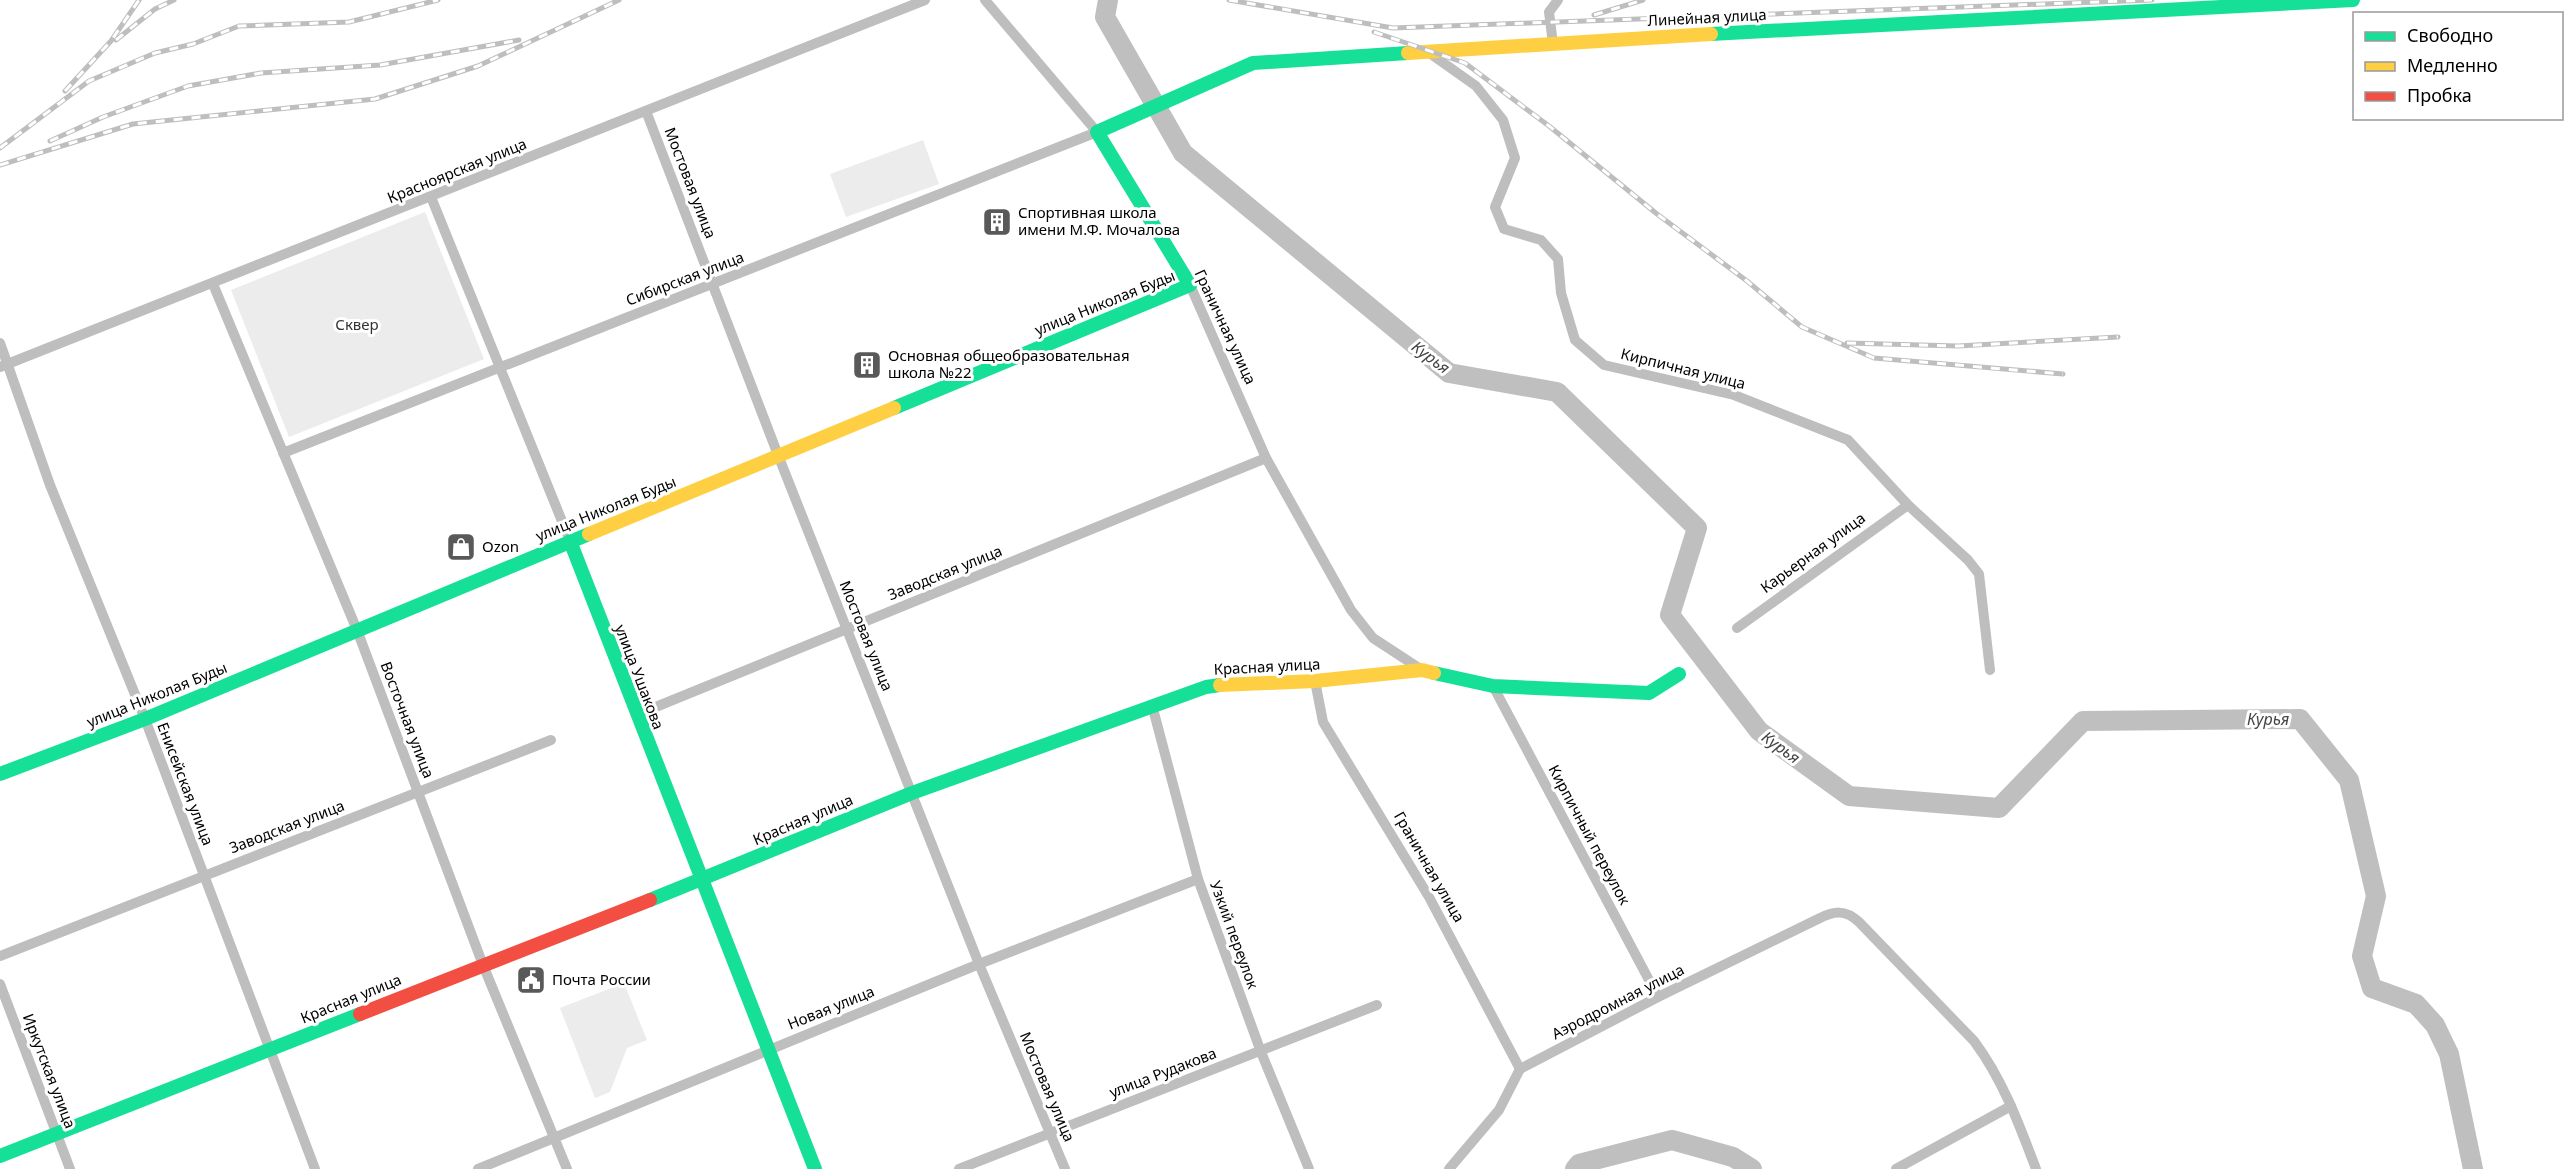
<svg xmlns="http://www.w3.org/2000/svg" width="2575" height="1169" font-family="'Noto Sans',sans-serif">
<rect width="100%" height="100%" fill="#fff"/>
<g fill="#ececec">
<polygon points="923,140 939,184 846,217 830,174"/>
<polygon points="425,212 484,359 289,437 231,290"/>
<polygon points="624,983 647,1040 627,1048 610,1092 595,1098 560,1008"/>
</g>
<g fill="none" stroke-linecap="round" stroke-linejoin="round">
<g stroke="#bfbfbf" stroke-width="20">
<polyline points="1108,0 1105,17 1183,153 1449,373 1557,392 1697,528 1670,615 1759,731 1849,796 1999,808 2083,721 2300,719 2349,780 2376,896 2362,956 2372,988 2416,1004 2435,1025 2449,1054 2473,1169"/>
<polyline points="1575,1169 1579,1164 1672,1140 1733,1157 1752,1169"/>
</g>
<g stroke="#bebebe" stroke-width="10">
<polyline points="1553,44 1549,12 1558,0"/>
<polyline points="1428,52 1476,86 1503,120 1515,158 1495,207 1504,229 1541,240 1558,259 1561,293 1575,340 1604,365 1734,395 1848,440 1908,505 1968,560 1979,574 1990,670"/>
<polyline points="646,111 778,455 979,964 1065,1169"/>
<polyline points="431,197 570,541"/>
<polyline points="213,284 357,630 483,965 567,1169"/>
<polyline points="1190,285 1266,458 1351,610 1373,638 1422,670"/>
<polyline points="0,343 50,485 145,719 315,1169"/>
<polyline points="0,367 925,0"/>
<polyline points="283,453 1097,132 985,0"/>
<polyline points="1737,628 1908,505"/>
<polyline points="1315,681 1323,722 1429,897 1520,1069"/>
<polyline points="1493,686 1658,997"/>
<polyline points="1152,705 1198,879 1261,1052 1309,1169"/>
<polyline points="636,715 1266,458"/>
<polyline points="0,956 551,740"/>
<polyline points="0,984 70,1169"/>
<polyline points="478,1169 979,964 1198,879"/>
<polyline points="959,1169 1377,1005"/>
<path d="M1449,1169L1499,1110L1520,1069L1658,997L1818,919C1834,911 1845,909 1859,922L1974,1041C2003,1080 2019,1124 2036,1169"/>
<polyline points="1896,1169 2011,1106"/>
</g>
<g stroke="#16e098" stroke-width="14">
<polyline points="1711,34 2353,0"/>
<polyline points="894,408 1190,285 1097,132 1253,63 1408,53"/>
<polyline points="570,541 815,1169"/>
<polyline points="1434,673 1493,686 1649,693 1679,674"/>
<polyline points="0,774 145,719 589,534"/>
<polyline points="650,900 912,793 1206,687 1220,685"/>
<polyline points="0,1156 360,1014"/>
</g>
<g stroke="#ffcf43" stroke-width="14">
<polyline points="1408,53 1711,34"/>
<polyline points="589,534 894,408"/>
<polyline points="1220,685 1315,681 1422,670 1434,673"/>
</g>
<polyline stroke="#f24e42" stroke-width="14" points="360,1014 650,900"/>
<g stroke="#bebebe" stroke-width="5">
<g id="rail">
<polyline points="1229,0 1393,28 2152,0"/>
<polyline points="1594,15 1643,0"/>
<polyline points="1374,32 1465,63 1549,126 1657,214 1747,281 1802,327 1874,358 2063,374"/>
<polyline points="116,40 155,9 174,0"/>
<polyline points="65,91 111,41 139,0"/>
<polyline points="50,141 103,117 188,86 261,73 380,65 519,40"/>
<polyline points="0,148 89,81 155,53 193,44 239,26 349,22 438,0"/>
<polyline points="0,165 133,124 375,99 478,66 619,0"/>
<polyline points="1847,343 1958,346 2118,337"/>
</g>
</g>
<use href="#rail" stroke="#fff" stroke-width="3" stroke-dasharray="9" stroke-linecap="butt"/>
</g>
<defs>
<g id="building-square" transform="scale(1.5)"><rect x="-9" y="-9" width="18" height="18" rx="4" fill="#595959" stroke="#fff"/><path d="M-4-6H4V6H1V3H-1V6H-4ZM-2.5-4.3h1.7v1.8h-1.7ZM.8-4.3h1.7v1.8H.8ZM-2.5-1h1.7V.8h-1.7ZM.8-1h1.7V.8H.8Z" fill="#fff"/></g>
<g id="shop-square" transform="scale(1.5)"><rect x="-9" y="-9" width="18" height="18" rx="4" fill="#595959" stroke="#fff"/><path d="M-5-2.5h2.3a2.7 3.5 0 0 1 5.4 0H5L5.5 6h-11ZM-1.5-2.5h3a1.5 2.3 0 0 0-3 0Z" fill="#fff"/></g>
<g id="civic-square" transform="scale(1.5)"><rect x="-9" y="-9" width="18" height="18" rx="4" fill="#595959" stroke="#fff"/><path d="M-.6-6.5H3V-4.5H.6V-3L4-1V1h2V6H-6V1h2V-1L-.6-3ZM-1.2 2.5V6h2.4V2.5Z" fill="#fff"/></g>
</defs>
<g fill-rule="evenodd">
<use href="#building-square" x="997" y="222"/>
<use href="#building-square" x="867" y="365"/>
<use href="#shop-square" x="461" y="547"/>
<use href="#civic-square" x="531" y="980"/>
</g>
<g text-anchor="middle" stroke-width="6" stroke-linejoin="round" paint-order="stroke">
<g font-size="15" fill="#000" stroke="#fff">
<text transform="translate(1707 18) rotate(-3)" y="5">Линейная улица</text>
<text transform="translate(457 171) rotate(-22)" y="5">Красноярская улица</text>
<text transform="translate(690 183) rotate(69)" y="5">Мостовая улица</text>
<text transform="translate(685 279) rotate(-21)" y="5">Сибирская улица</text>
<text transform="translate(1105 303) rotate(-22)" y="5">улица Николая Буды</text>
<text transform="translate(1225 327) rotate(65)" y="5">Граничная улица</text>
<text transform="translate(1683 369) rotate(14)" y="5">Кирпичная улица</text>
<text transform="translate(606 509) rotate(-22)" y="5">улица Николая Буды</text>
<text transform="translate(1813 553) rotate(-36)" y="5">Карьерная улица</text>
<text transform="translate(945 573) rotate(-22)" y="5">Заводская улица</text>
<text transform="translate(866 636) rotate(68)" y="5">Мостовая улица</text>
<text transform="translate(1267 667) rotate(-3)" y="5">Красная улица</text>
<text transform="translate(639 677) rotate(69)" y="5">улица Ушакова</text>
<text transform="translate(157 695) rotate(-22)" y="5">улица Николая Буды</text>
<text transform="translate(407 720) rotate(69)" y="5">Восточная улица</text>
<text transform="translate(185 784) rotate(69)" y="5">Енисейская улица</text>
<text transform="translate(803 820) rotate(-23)" y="5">Красная улица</text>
<text transform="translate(287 827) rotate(-21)" y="5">Заводская улица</text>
<text transform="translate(1589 835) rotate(62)" y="5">Кирпичный переулок</text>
<text transform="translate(1429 867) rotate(60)" y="5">Граничная улица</text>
<text transform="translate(1234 935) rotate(70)" y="5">Узкий переулок</text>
<text transform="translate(351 999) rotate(-22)" y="5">Красная улица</text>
<text transform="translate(1618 1002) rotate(-27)" y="5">Аэродромная улица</text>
<text transform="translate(831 1008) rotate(-22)" y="5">Новая улица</text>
<text transform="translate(49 1071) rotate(69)" y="5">Иркутская улица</text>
<text transform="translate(1163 1073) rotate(-21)" y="5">улица Рудакова</text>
<text transform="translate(1047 1087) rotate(67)" y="5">Мостовая улица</text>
</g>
<g font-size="15" fill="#000" stroke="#fff" text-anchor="start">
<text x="1018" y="218">Спортивная школа<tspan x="1018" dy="17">имени М.Ф. Мочалова</tspan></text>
<text x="888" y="361">Основная общеобразовательная<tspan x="888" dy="17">школа №22</tspan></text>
<text x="482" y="552">Ozon</text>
<text x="552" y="985">Почта России</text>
</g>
<g font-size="15" fill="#333" stroke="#fff">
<text x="357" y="330">Сквер</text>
</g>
<g font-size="16" font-style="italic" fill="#444" stroke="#fff">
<text transform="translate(1431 357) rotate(37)" y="6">Курья</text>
<text x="2268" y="725">Курья</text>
<text transform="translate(1781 747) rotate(36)" y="6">Курья</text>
</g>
</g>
<rect x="2353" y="12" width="210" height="108" fill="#ffffff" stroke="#999999" stroke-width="1.5"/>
<rect x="2365" y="32" width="30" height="9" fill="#16e098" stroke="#999999" stroke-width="1.5"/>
<text x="2407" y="42" font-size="18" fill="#000000">Свободно</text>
<rect x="2365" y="62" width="30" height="9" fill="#ffcf43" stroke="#999999" stroke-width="1.5"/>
<text x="2407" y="72" font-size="18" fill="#000000">Медленно</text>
<rect x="2365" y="92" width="30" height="9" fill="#f24e42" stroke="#999999" stroke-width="1.5"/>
<text x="2407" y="102" font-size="18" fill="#000000">Пробка</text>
</svg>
